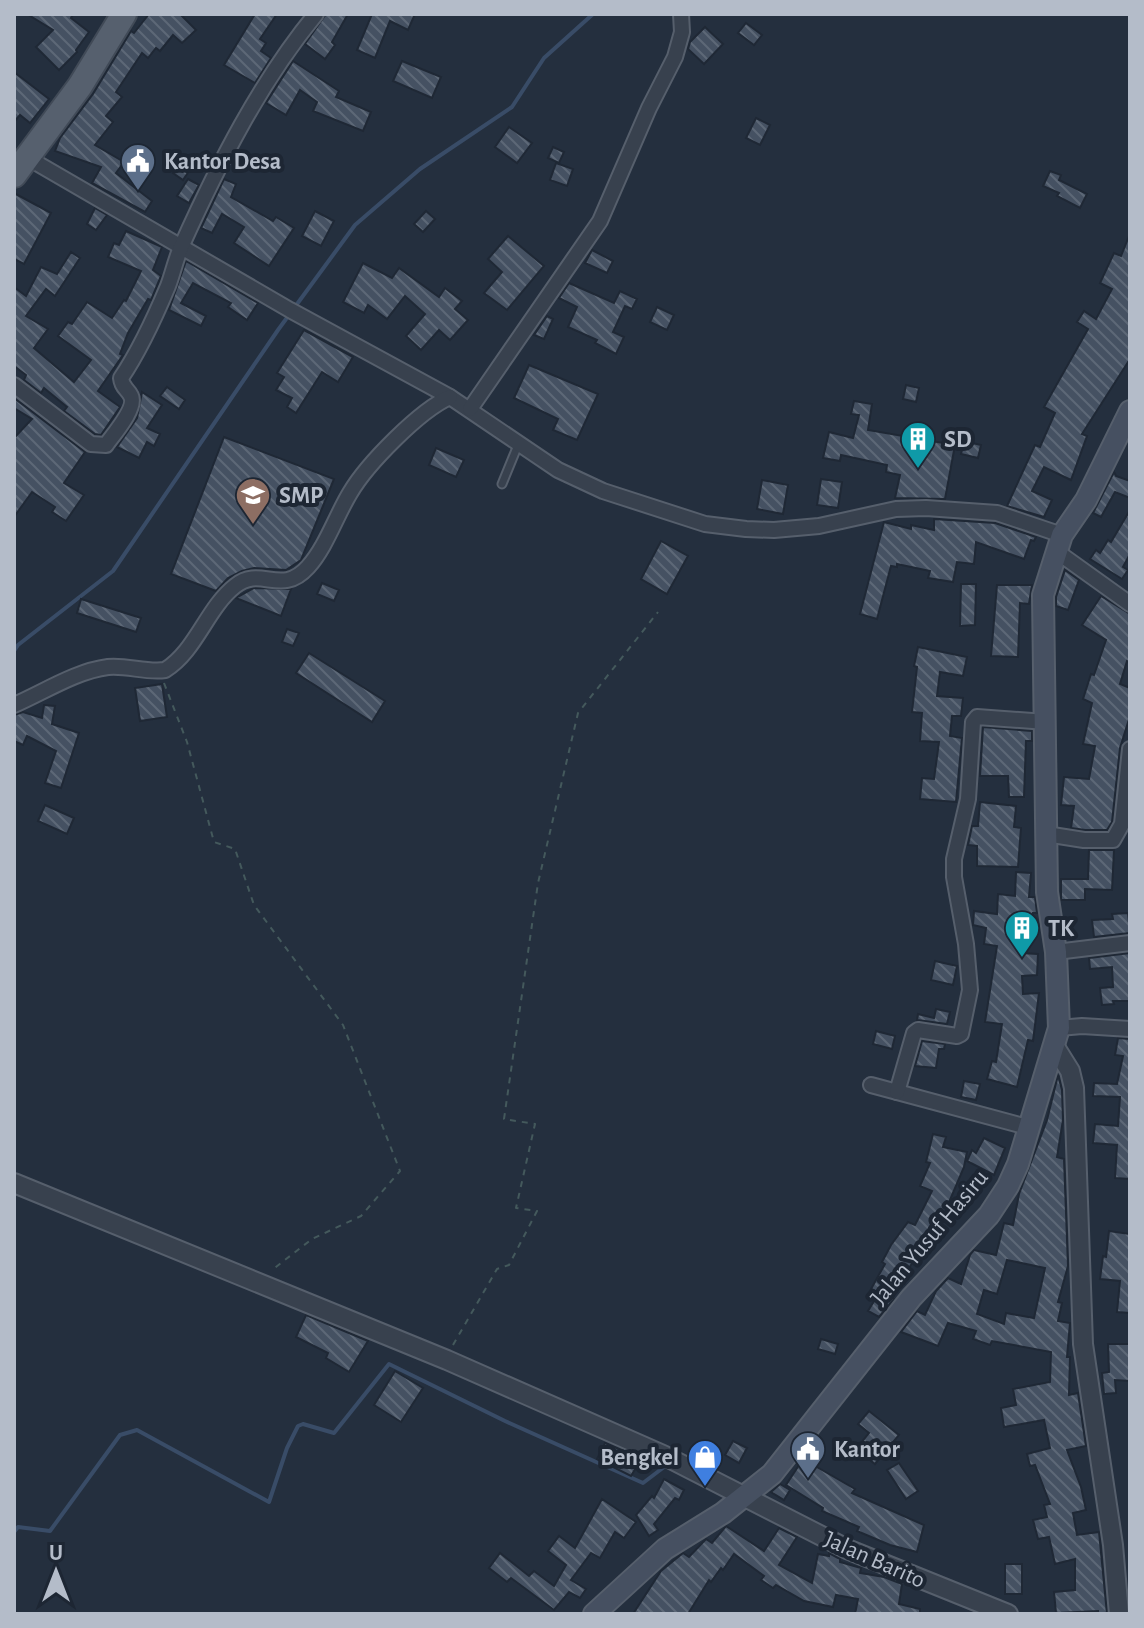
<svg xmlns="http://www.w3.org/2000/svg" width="1144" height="1628" font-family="'Alegreya Sans',sans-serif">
<defs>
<pattern id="building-back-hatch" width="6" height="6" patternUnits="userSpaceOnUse" patternTransform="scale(2)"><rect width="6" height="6" fill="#455162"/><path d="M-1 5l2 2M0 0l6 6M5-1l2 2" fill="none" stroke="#5d6877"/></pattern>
</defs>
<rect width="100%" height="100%" fill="#242f3e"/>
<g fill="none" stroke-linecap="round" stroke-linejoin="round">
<g stroke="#394c67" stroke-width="4">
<polyline points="14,651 18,645 113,571 278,330 355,225 420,169 512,107 544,58 593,14"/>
<polyline points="14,1532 18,1527 50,1531 120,1435 137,1430 269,1502 287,1448 298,1426 303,1424 334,1433 389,1364 505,1421 643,1483 668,1464"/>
</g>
</g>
<g fill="url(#building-back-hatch)" stroke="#1f2835" stroke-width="2" fill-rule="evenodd">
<polygon points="27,14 73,14 71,18 89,32 76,50 77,52 59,70 36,47 53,30"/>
<polygon points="149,14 180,14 196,30 182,43 173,35 160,51 156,48 148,58 142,53 116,92 122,97 106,116 113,122 95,145 124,162 116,173 152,201 145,212 92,183 101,167 55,151 60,138 93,94 131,31 134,33"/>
<polygon points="255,14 277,14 260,39 266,43 261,51 271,58 255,83 224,65"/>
<polygon points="326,14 348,14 332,42 335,45 325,59 305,44"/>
<polygon points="372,14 415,14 408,30 390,21 375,58 357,50"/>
<polygon points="746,23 762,35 754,45 738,33"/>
<polygon points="705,27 723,44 704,64 688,49 690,42"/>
<polygon points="293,61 339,91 336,97 371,112 363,131 313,111 317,102 300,90 286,115 266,103"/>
<polygon points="402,61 441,77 432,98 393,81"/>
<polygon points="14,72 49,99 30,123 20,115 14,122"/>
<polygon points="756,118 770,125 760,145 746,138"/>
<polygon points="509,127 532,143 517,163 495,147"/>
<polygon points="553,147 564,152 559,163 548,158"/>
<polygon points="556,163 573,169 567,186 550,180"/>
<polygon points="179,164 189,171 183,180 173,173"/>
<polygon points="1050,171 1061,175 1059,180 1087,194 1080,208 1057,196 1059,193 1043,186"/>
<polygon points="188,179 199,185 189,203 177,196"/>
<polygon points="224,179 236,184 231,197 273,221 276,217 294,228 269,266 234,243 244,227 222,214 212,233 201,228"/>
<polygon points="14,193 51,213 24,264 14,259"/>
<polygon points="95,208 107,215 96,230 87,224"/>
<polygon points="315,211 334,221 321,246 302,236"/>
<polygon points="426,211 435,219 423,232 414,224"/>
<polygon points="126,231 162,247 153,270 161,276 151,300 148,299 128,333 120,354 123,355 98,391 120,407 101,435 95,434 64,411 67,407 44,388 41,393 24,380 26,375 14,366 14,287 26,296 41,267 57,274 71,252 80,258 55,296 46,289 26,316 48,329 34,348 74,382 91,360 58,336 68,322 72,324 87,302 112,318 124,300 126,301 141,271 108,257 114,243 119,245"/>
<polygon points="508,236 544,266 507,310 484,293 502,272 488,259"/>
<polygon points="1129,236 1130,359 1082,434 1087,436 1071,480 1044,467 1032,491 1052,500 1044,517 1007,506 1035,445 1040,447 1055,413 1044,407 1088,329 1077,322 1084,311 1096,319 1112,289 1100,283 1114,253 1121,256"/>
<polygon points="592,250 613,261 607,273 585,263"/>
<polygon points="186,261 258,303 247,320 228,307 231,303 193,283 181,303 206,316 201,326 169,310"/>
<polygon points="363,263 392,278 399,268 439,297 445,288 462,301 455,309 468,320 450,340 439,330 421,350 406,336 425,314 405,296 387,319 368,305 364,313 343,302"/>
<polygon points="569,283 614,303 620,291 637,299 632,309 625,306 613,332 624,337 616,354 595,343 597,340 568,327 577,307 559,298"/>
<polygon points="657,307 674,315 667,330 650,322"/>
<polygon points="547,316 553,319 544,339 534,335"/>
<polygon points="304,330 353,357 338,382 322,372 296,413 287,407 292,398 276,390 284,377 277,373"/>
<polygon points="529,365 598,394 577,440 553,430 558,419 514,398"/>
<polygon points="906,385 919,388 916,402 903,399"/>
<polygon points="167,387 185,400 179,409 160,396"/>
<polygon points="142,392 162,405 147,428 160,434 154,446 147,442 139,458 117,447 137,418"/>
<polygon points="14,398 85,452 64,483 84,495 66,521 52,512 55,507 32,492 14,517 14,438 32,419 14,408"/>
<polygon points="854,401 872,404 868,430 955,445 945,499 895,498 900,475 886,472 887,465 841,455 840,461 823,458 829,432 853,438 859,415 851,414"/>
<polygon points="224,437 334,479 301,560 286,570 254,568 242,571 228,578 216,591 171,574"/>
<polygon points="964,441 981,445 978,458 961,454"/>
<polygon points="436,448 464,460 456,477 429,465"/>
<polygon points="1114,472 1116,476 1130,481 1130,498 1115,492 1101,517 1093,513"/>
<polygon points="821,479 842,482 838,508 817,505"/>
<polygon points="762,480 788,485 783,514 757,509"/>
<polygon points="1130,510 1130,554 1123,567 1128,570 1122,579 1090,559 1096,550 1100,553 1108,540 1111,542"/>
<polygon points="934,519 995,523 1036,537 1034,541 1031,540 1024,559 976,542 974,564 957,562 953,582 928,578 930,571 897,564 897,567 891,566 877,619 860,614 884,522 911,529 911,525 934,530"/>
<polygon points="661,541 688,556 667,594 641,579"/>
<polygon points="1065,570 1079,580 1068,610 1056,606 1056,597"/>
<polygon points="322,583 339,590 334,601 317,594"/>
<polygon points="961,584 976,584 975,625 960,626"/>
<polygon points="997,585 1032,585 1029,604 1020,603 1018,657 991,656"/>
<polygon points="254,588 291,589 281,616 236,598"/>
<polygon points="1101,596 1130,614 1130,663 1127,661 1120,684 1130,688 1130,716 1120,748 1112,822 1107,830 1085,830 1071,828 1074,806 1061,805 1064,777 1089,779 1095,746 1083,744 1092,703 1083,699 1091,674 1094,675 1106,640 1082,625"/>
<polygon points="81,599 141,618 136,632 77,613"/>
<polygon points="287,629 299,633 293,646 282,642"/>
<polygon points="918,647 967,657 963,676 940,672 937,696 963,698 961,716 952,716 950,736 962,738 956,802 920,799 922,778 934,779 939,742 920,741 922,713 912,712 917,667 914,666"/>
<polygon points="309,653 385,701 372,722 296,673"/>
<polygon points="162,684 167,717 140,721 135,688"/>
<polygon points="44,705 55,706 52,724 79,733 61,788 45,783 56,751 27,736 23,745 14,741 14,715 23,712 42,718"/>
<polygon points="983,727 1032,731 1032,741 1026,741 1024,797 1009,797 1008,776 980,776"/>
<polygon points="980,802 1016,806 1014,827 1021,828 1018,867 977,866 977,846 968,845 972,826 978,826"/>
<polygon points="45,805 74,818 67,834 38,821"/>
<polygon points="1089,850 1114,850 1112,890 1085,889 1085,900 1061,900 1061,879 1088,879"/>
<polygon points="1016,872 1031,873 1029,897 1035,897 1037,913 1033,913 1031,930 1024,930 1022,953 1038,954 1037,975 1022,976 1023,994 1039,993 1033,1041 1028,1040 1017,1087 987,1079 992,1061 996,1062 1002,1024 985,1022 997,946 984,944 986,928 973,925 974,911 997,914 998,894 1015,896"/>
<polygon points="1128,913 1130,933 1094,937 1092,920 1113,919 1112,914"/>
<polygon points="1130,953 1130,1001 1113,1001 1114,1004 1102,1005 1100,988 1113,987 1112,967 1090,969 1089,958"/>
<polygon points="935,961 957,966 953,985 931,980"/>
<polygon points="936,1009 950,1012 947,1024 917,1020 918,1014 934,1018"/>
<polygon points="876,1031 895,1036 892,1049 873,1044"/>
<polygon points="1118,1038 1130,1039 1130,1179 1115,1178 1117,1145 1093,1143 1095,1124 1118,1126 1120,1097 1093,1096 1094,1083 1117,1084 1123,1056 1115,1055"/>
<polygon points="922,1041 945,1044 944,1049 939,1049 936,1068 915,1066"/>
<path d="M1058,1075L1062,1090L1063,1120L1057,1157L1064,1159L1068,1266L1058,1302L1062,1303L1058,1321L1070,1323L1067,1357H1070L1069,1395L1078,1393L1086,1446L1067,1450L1081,1487L1086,1510L1073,1513L1077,1535L1099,1532L1107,1614H1098V1611L1056,1613L1054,1592L1075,1590V1559L1055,1564L1049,1537L1038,1539L1033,1520L1047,1517L1044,1505L1050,1504L1035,1465L1030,1466L1027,1454L1050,1448L1044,1420L1004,1427L1001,1408L1016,1405L1013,1389L1050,1382L1051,1352L992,1341L990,1345L973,1339L976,1331L948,1323L938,1346L901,1332L917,1311L925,1315L936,1291L948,1278L961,1284L970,1255L974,1250L996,1255L1004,1223L1013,1225L1019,1194L1047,1120ZM1007,1260L1045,1268L1034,1318L1006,1313L1004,1324L977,1314L984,1290L997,1294Z"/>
<polygon points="964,1081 980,1084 976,1100 961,1097"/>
<polygon points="933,1134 946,1137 943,1147 967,1152 964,1167 947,1207 950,1209 944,1222 935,1218 918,1247 921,1249 891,1297 894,1299 879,1317 868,1311 879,1293 871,1289 885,1264 882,1262 891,1245 908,1222 915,1225 932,1191 920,1186 930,1163 926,1162"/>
<polygon points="984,1138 1005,1148 994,1175 967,1161 972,1150 976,1153"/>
<polygon points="1109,1231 1130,1234 1130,1313 1117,1312 1120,1281 1100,1279 1103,1256 1106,1257"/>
<polygon points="306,1315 368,1341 349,1372 326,1358 328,1353 296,1337"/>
<polygon points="821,1339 838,1344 835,1354 818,1349"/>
<polygon points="1108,1344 1130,1344 1130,1381 1115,1380 1116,1393 1104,1394 1102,1373 1109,1372"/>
<polygon points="395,1371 423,1388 401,1422 374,1405"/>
<polygon points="869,1411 899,1435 875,1464 856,1449 869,1433 858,1424"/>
<polygon points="733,1441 747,1448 739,1463 725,1455"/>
<polygon points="605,1443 626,1452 624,1457 637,1466 631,1476 597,1459"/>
<polygon points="803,1459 855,1489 852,1493 924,1525 917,1552 890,1545 857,1531 859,1527 822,1511 823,1508 786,1485"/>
<polygon points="899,1463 918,1491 906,1499 887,1470"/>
<polygon points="664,1479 684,1490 679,1500 675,1498 654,1524 658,1530 649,1536 636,1515 652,1496 654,1498"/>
<polygon points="780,1484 790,1490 784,1500 771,1492"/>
<polygon points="602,1499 636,1522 624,1538 615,1532 600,1558 591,1553 571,1580 586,1589 580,1598 569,1592 554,1610 511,1578 507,1582 489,1568 500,1553 529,1576 534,1571 554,1586 566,1565 548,1551 559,1536 575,1548"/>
<polygon points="726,1526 764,1551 779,1528 797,1537 779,1565 812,1583 818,1554 829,1556 829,1553 840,1559 840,1562 861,1568 860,1573 884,1577 902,1584 899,1604 920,1609 920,1614 855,1614 858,1599 836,1595 833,1607 804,1601 776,1585 773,1588 761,1580 764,1576 734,1554 723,1570 721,1568 711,1582 709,1580 688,1614 633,1614 661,1571 683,1553 689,1557 706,1539 712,1543"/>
<rect x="1005" y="1564" width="17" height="30"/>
</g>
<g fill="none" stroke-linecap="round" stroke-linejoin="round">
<g stroke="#565f6c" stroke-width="11">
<polyline id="service" points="502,484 518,445"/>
</g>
<g stroke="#565f6c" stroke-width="18">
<g id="minor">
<polyline points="28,158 290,310 450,397 558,470 603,491 705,524 746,529 774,530 819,526 896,509 926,508 997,513 1062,535"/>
<path d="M14,385L91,444L106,445C113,435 137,408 131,396C127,388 122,388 121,378C140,350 155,317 168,286C173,273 176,258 182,245C218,165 260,82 316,14"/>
<polyline points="470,409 600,221 649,108 675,57 682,32 681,14"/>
<polyline points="1056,551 1130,604"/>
<path d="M14,705C44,692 76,671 108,667C127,665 147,673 165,670C196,651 207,608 235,586C261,565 281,597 308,567C326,547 336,516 350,493C367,464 420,410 450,397"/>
<polyline points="1046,834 1084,840 1113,840 1122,824 1130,749"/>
<polyline points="1056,952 1130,943"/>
<polyline points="1059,1028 1082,1026 1130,1029"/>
<polyline points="871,1085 1031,1128"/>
<polyline points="897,1092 914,1033 918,1030 957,1036 961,1034 970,990 966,944 954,877 954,859 968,799 973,722 977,717 1046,722"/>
</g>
</g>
<g stroke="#565f6c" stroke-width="22">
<g id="tertiary">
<polyline points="1055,1047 1070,1071 1074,1088 1083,1344 1113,1545 1119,1614"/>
<polyline points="14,1183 447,1360 663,1455 847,1549 1008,1614"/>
</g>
</g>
<g stroke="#565f6c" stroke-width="24">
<polyline id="secondary" points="594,1614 665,1549 723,1513 772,1474 911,1298 989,1215 1008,1186 1018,1164 1059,1028 1056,952 1047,892 1043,595 1062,535 1086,500 1130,411"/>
</g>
<g stroke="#414a57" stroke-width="28">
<polyline id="primary" points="14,175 80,86 124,14"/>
</g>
<g stroke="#44595c" stroke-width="2" stroke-dasharray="6 6" stroke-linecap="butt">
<polyline points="164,683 187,742 214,842 235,849 254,905 343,1025 400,1171 361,1216 312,1239 272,1270"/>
<polyline points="453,1345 497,1269 509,1265 537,1211 516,1208 535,1124 504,1119 538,883 578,713 658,612"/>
</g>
<use href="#service" stroke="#38414e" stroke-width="7"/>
<use href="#minor" stroke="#38414e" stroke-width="14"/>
<use href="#tertiary" stroke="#38414e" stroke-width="18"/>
<use href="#secondary" stroke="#465061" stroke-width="20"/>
<use href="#primary" stroke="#56606e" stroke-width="24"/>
</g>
<defs>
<g id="civic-pin" transform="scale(1.8)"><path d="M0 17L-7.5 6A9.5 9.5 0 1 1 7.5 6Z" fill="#5c6f8a" stroke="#1d2633"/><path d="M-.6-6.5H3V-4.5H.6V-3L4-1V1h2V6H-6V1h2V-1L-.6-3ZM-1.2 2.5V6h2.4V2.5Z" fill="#fff"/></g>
<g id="building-pin" transform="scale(1.8)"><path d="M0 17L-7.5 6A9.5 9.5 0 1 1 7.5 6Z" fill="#0f9aa8" stroke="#1d2633"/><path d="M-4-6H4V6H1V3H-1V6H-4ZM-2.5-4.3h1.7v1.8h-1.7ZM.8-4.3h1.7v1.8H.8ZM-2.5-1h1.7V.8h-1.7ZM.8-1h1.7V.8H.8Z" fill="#fff"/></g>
<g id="university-pin" transform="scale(1.8)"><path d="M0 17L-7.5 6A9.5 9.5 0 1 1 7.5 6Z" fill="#8d6e63" stroke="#1d2633"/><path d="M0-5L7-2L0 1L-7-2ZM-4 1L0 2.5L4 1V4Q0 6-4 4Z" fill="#fff"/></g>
<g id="shop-pin" transform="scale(1.8)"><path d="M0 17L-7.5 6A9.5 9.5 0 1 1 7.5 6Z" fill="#3f7fe0" stroke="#1d2633"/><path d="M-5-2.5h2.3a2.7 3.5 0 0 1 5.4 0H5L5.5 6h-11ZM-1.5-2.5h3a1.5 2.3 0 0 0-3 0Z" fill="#fff"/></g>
</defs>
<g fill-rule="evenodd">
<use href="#civic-pin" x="138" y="161"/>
<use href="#building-pin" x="918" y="439"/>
<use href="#university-pin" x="253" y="495"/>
<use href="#building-pin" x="1022" y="928"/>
<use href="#civic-pin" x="808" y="1449"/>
<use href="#shop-pin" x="705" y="1457"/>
</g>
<g text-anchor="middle" stroke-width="8" stroke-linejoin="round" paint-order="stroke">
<g font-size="24" font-weight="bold" fill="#b4bcc9" stroke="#1d2633" text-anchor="start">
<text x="164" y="169">Kantor Desa</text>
<text x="944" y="447">SD</text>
<text x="279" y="503">SMP</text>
<text x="1048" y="936">TK</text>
<text x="834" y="1457">Kantor</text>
<text x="679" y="1465" text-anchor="end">Bengkel</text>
</g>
<g font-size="24" fill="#b4bcc9" stroke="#1d2633">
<text transform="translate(929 1237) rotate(-50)" y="8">Jalan Yusuf Hasiru</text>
<text transform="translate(875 1559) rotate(24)" y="8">Jalan Barito</text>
</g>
</g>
<rect width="1144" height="1628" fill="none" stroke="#b4bcc9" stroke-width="32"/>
<g transform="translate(56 1572)" stroke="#1d2633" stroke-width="6" paint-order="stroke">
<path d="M0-6L14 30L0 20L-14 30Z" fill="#b4bcc9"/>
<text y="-12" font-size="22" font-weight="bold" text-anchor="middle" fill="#b4bcc9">U</text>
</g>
</svg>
